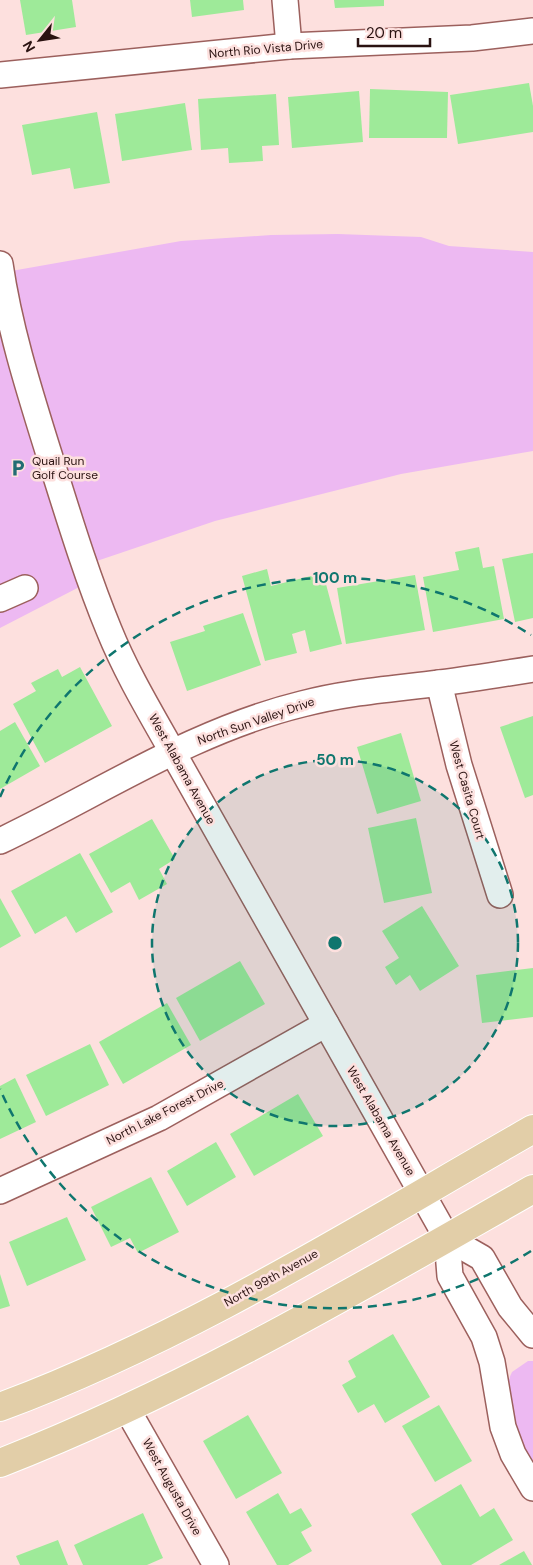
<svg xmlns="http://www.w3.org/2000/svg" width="533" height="1565" font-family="'DM Sans',sans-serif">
<rect width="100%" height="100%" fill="#fde0de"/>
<g fill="#edb9f2">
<polygon points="338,234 421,237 449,246 533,252 533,451 401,474 215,521 85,565 91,581 0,628 0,273 181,241 271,235"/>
<path d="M528,1361H533V1463C521,1442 499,1395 512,1372Z"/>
</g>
<g fill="#9eea99">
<polygon points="20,0 72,0 76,27 26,35"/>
<polygon points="190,0 243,0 244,10 192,17"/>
<polygon points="334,0 384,0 384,6 335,8"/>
<polygon points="529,83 533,106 533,132 458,144 450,95"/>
<polygon points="370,89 448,92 447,138 369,138"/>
<polygon points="359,91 363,142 292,148 288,97"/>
<polygon points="276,94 279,145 262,146 263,161 229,163 228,148 201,150 198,99"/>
<polygon points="185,103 192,150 122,161 115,114"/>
<polygon points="97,112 110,183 74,189 70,168 32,175 22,125"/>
<polygon points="479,547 483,568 494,566 504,619 433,632 423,577 459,570 455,552"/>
<polygon points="533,553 533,618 515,622 502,559"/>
<polygon points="267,569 271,586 323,573 342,644 310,652 305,630 292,634 297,653 265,661 242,576"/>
<polygon points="415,575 425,630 346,644 337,588"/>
<polygon points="243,613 261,665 187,691 170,642 205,631 203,626"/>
<polygon points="80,667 112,726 45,763 13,704 36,691 31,683 58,669 62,677"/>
<polygon points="533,716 533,795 525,798 500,727"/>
<polygon points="15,722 40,766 0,789 0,731"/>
<polygon points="401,733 421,801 377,814 357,747"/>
<polygon points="416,818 432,893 384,903 368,828"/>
<polygon points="152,819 175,859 159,869 167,884 139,900 130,882 111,893 89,854"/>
<polygon points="80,853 113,912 76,933 66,916 35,934 11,891"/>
<polygon points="0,898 21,936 0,948"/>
<polygon points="422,906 459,966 420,991 410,975 396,985 385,967 399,958 382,931"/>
<polygon points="240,961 265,1004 200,1041 176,998"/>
<polygon points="533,968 533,1017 482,1023 476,975"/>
<polygon points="167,1003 191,1045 123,1084 99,1042"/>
<polygon points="90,1044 109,1085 46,1116 26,1075"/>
<polygon points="15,1078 36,1122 0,1139 0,1086"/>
<polygon points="298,1094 323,1136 254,1176 230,1134"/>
<polygon points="216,1142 236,1177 187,1206 167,1171"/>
<polygon points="151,1177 179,1232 138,1253 130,1238 111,1247 91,1207"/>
<polygon points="67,1217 86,1260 27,1286 9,1242"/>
<polygon points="0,1274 10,1306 0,1309"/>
<polygon points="393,1334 430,1397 385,1423 374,1404 358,1413 342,1385 356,1377 348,1361"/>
<polygon points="439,1405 472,1461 435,1482 402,1426"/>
<polygon points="248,1415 282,1473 236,1499 203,1441"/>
<polygon points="461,1484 480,1517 494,1508 513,1540 471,1565 442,1565 411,1514"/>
<polygon points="278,1493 290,1514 301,1508 312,1526 301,1532 312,1551 288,1565 277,1565 246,1512"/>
<polygon points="143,1513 163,1558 147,1565 83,1565 74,1545"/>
<polygon points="58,1540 68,1565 20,1565 16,1556"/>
<polygon points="524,1551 532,1565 499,1565"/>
</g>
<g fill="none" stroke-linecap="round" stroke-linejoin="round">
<g stroke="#9c605d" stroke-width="28">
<g id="minor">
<polyline points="285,0 289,46"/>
<polyline points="0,75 289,46 472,38 533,31"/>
<path d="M0,264C9,327 29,390 48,451C67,511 85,572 109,630C126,672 150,712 172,751L447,1238L450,1276L484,1337L492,1362L503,1427L513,1454L533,1488"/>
<polyline points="0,599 25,588"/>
<polyline points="439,683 459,765 500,895"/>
<path d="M0,841C101,793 192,731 302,704C347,692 393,689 440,683C471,679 502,674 533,669"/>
<polyline points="0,1191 159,1118 326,1024"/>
<polyline points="447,1238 482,1258 510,1307 533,1335"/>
<polyline points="127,1409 216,1565"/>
</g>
</g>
<g stroke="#fff" stroke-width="30">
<g id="major">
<path d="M0,1407C188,1337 360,1228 533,1129"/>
<path d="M0,1463C187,1390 359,1288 533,1189"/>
</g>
</g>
<use href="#minor" stroke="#fff" stroke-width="25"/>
<use href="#major" stroke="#e2cea8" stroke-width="28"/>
</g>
<circle cx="335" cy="943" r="183" fill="#0f766e" fill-opacity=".12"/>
<g fill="none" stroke="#0f766e" stroke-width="2.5" stroke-dasharray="9 6">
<circle cx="335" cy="943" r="183"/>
<path d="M531 1251A365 365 0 0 1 0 1089M0 797A365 365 0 0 1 531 635"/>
</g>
<defs>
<g id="parking-bare" transform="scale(1.35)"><path d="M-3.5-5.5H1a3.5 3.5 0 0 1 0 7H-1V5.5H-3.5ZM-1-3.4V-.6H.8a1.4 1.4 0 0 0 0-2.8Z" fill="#226d73" stroke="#fde0de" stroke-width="2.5" paint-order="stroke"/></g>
</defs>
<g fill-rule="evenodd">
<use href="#parking-bare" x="18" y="468"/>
</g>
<g text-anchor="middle" stroke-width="5" stroke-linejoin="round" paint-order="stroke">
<g font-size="12" fill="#2a1211" stroke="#fde0de">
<text transform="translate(266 49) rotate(-5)" y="4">North Rio Vista Drive</text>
<text transform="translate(256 721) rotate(-19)" y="4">North Sun Valley Drive</text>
<text transform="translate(182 769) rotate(61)" y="4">West Alabama Avenue</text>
<text transform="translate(467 790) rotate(74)" y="4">West Casita Court</text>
<text transform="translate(165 1112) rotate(-27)" y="4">North Lake Forest Drive</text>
<text transform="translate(381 1121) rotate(60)" y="4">West Alabama Avenue</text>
<text transform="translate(271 1278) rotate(-29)" y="4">North 99th Avenue</text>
<text transform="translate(172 1487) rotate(61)" y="4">West Augusta Drive</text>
</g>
<g font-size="12" fill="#2a1211" stroke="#fde0de" text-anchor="start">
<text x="32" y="465">Quail Run<tspan x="32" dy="14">Golf Course</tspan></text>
</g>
</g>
<circle cx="335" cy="943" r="8" fill="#0f766e" stroke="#fde0de" stroke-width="2.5"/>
<g font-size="15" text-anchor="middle" font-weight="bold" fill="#0f766e" stroke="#fde0de" stroke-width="5" stroke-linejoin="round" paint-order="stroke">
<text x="335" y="583">100 m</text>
<text x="335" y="765">50 m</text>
</g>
<g transform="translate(40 40) rotate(240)" stroke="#fde0de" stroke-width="4" paint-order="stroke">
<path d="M0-4L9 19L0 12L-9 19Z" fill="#2a1211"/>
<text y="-8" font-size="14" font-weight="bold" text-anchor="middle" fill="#2a1211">N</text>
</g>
<path d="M358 38v8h72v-8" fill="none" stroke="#2a1211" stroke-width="2.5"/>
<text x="366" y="38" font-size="15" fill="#2a1211" stroke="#fde0de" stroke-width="4" paint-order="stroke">20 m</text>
</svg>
